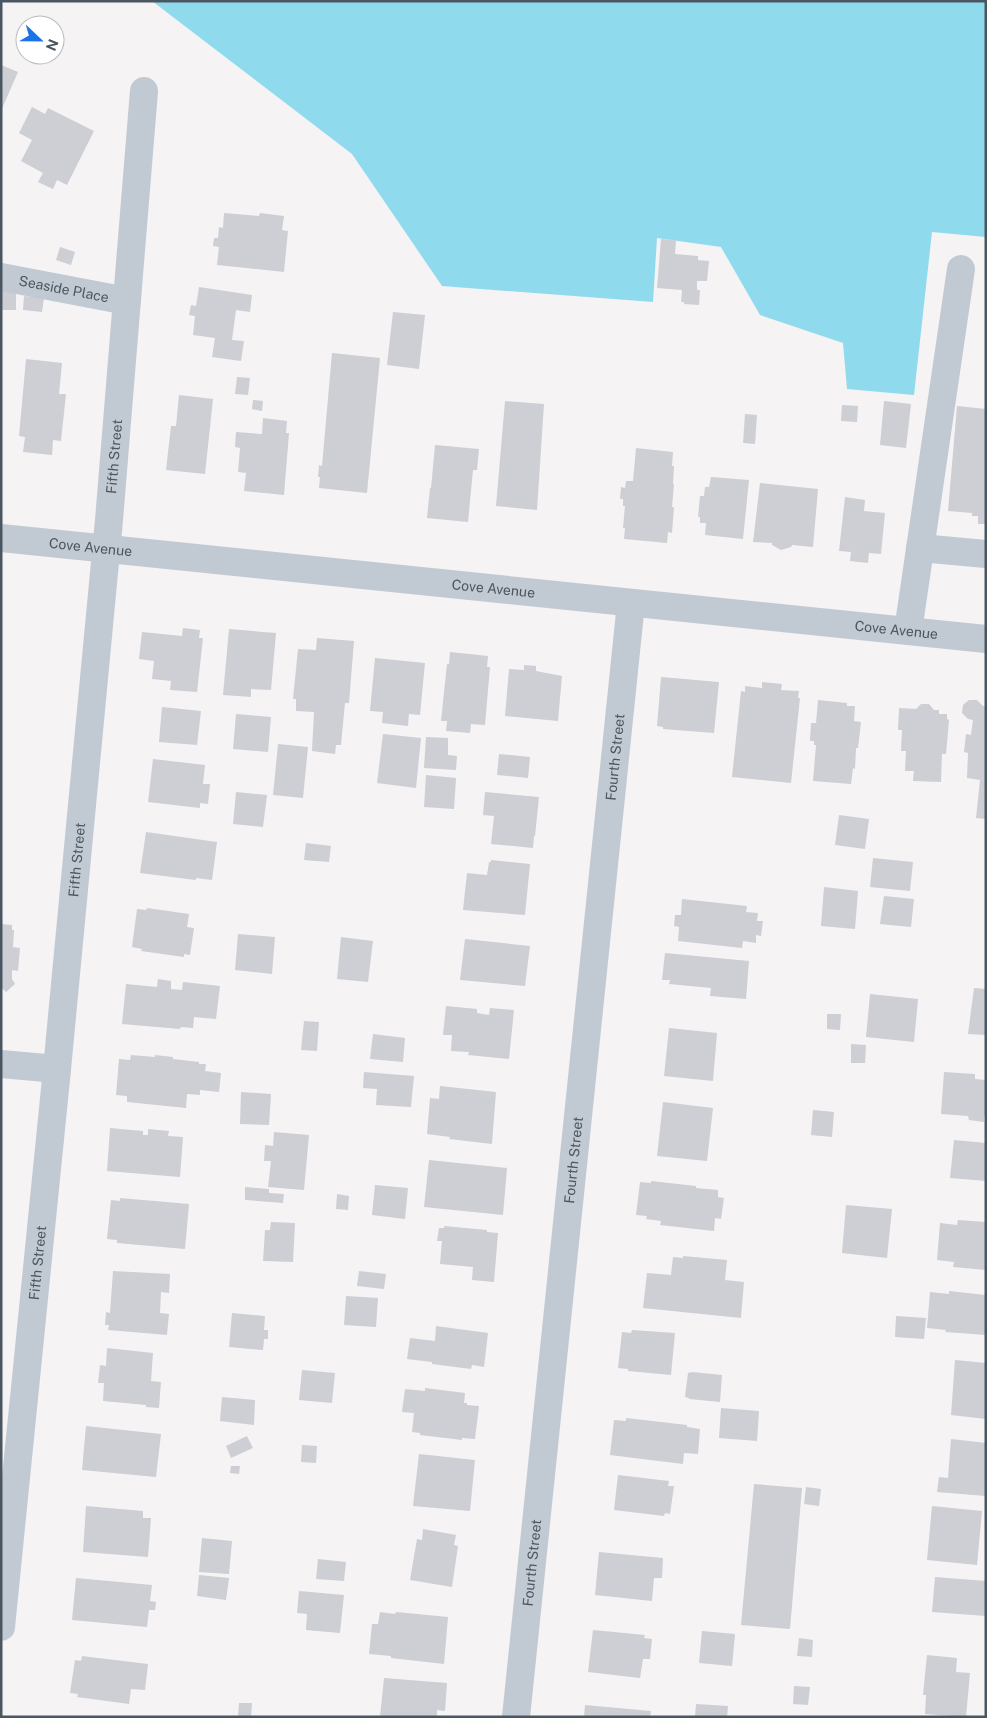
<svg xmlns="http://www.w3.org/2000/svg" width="987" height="1718" font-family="'Public Sans',sans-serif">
<rect width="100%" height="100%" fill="#f5f3f3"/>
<polygon fill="#90daee" points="152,1 986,1 986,237 932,232 914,395 847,389 843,343 760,315 721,247 657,238 653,302 442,286 352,154"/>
<g fill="#cdcfd5">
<polygon points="1,65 18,72 1,111"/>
<polygon points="32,107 45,114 48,108 94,131 67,185 57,180 53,189 38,182 43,173 21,161 32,140 19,133"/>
<polygon points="224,213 259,216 260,213 284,216 282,230 288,231 284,272 217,265 219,247 213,246 214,238 218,238 219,227 223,228"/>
<polygon points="661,239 676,240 675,254 698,256 698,260 709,261 707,281 697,281 697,290 700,290 699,305 684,304 684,302 681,302 682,290 657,288"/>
<polygon points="60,247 75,252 71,265 56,260"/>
<polygon points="199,287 252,295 250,312 236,310 232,340 244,341 241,361 212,357 215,338 193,335 195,316 189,315 191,305 196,306"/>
<polygon points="1,289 16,290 16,310 1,310"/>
<polygon points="24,296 44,298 42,312 23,310"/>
<polygon points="393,312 425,315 419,369 387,365"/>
<polygon points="332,353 380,358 367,493 319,488 320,477 318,477 319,465 322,466"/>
<polygon points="26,359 62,363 59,394 66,394 61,441 53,440 52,455 23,452 25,437 19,436"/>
<polygon points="237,377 250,378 248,395 235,394"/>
<polygon points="179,395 213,399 205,474 166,470 171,426 176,426"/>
<polygon points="253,400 263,401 262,411 252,409"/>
<polygon points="505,401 544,404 537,510 496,506"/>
<polygon points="884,401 911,404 906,448 880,445"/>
<polygon points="842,405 858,406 857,422 841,421"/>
<polygon points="957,406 986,409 986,524 978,524 978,516 972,516 972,513 948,511"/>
<polygon points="745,414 757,415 755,444 743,443"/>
<polygon points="263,418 287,421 286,433 289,433 284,495 244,491 246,473 238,472 240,448 235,447 236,432 262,434"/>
<polygon points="435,445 479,449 477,470 473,470 468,522 427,518 430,488 431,488"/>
<polygon points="636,448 673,452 672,466 674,466 673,484 674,484 672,507 674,507 672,533 668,532 667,543 624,539 625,528 623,528 625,506 623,506 623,499 620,499 621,487 625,488 626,481 633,481"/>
<polygon points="711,477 749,480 743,539 705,535 706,523 700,523 700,517 698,517 700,496 704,496 705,487 709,487"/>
<polygon points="760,483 818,489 813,547 792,545 791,547 781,550 772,545 772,543 753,542"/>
<polygon points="845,497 865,500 864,511 885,513 881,554 869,553 868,563 850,561 851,552 839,551"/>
<polygon points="183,628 200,630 199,638 203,638 197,692 170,690 171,681 152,679 154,661 139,659 142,632 182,636"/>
<polygon points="229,629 276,633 271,690 251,689 251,697 223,695"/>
<polygon points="317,638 354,641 349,703 345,703 341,745 336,745 335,754 312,751 314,712 296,711 296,699 293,699 298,649 316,650"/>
<polygon points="450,652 488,656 487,667 490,667 485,725 471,724 470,733 446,731 447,721 441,721 447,664 449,664"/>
<polygon points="375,658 425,663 420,715 409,714 408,726 382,723 383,712 370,711"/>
<polygon points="524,665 536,666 536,671 562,676 558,721 505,716 509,669 524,670"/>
<polygon points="661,677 719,682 714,733 663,729 663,727 657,726"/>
<polygon points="762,682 782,684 781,690 799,691 798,698 800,698 791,783 732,777 741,691 745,692 745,686 762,688"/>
<polygon points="818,700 847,703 847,706 855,706 854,721 861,722 858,748 856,748 855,769 853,768 851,784 813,781 816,745 814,745 814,741 810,741 811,723 816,723"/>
<polygon points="969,700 977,700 983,706 986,706 986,819 976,818 980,780 967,778 968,753 964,752 966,734 971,735 973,720 968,719 962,713 963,705"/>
<polygon points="921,704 929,704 934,710 939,710 939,714 947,714 947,719 949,720 946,754 942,754 941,782 913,781 914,771 905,771 906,751 901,751 902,730 898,730 899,708 916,709"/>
<polygon points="162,707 201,711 197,745 159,742"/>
<polygon points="236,714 271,717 268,752 233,749"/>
<polygon points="383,734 421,738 416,788 377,783"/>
<polygon points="426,737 448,738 448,755 457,756 456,770 424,768"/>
<polygon points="278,744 308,747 303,798 273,795"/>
<polygon points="499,754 530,757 528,778 497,775"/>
<polygon points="153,759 205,765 203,784 210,784 208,804 200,803 200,808 148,802"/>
<polygon points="426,775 456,778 454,809 424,807"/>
<polygon points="236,792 267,795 263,827 233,824"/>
<polygon points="485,792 539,797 535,836 534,836 533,848 491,844 494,816 483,815"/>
<polygon points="839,815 869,819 865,849 835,845"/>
<polygon points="146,832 217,842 212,880 196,878 196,880 140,873"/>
<polygon points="306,843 331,846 329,862 304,860"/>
<polygon points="873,858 913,862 910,891 870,887"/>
<polygon points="491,860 530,864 525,915 463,910 467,873 487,875 489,862 491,862"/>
<polygon points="824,887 858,891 855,929 821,926"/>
<polygon points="884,896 914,899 911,927 880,924"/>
<polygon points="682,899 747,906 746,912 758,913 757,921 763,921 761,936 756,935 756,943 743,941 742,948 678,941 679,927 674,926 675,915 681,915"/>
<polygon points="147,908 189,914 187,927 194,928 190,955 184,954 184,957 141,951 142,949 132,947 137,909 146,910"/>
<polygon points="1,924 12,925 12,930 14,930 13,947 20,948 18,971 12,970 12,979 15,984 6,992 1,987"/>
<polygon points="238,934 275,937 272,974 235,970"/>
<polygon points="341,937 373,941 368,982 337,979"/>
<polygon points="465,939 530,946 525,986 460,980"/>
<polygon points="665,953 749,961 746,999 710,996 711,988 669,984 670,980 662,980"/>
<polygon points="158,979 171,981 171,989 182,990 183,982 220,986 216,1019 194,1017 193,1028 181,1027 180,1029 122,1024 126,984 157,987"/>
<polygon points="974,988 986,989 986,1035 968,1034"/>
<polygon points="870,994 918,999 914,1042 866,1037"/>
<polygon points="446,1006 477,1009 477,1013 489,1015 490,1008 514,1010 509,1059 468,1055 469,1052 451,1051 452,1035 443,1035"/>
<polygon points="827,1014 841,1014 840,1030 827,1029"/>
<polygon points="304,1021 319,1022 317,1051 301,1050"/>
<polygon points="669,1028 717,1033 713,1081 664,1076"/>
<polygon points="373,1034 405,1038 403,1062 370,1059"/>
<polygon points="851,1044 866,1045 865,1063 851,1063"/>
<polygon points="131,1055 155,1057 155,1055 173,1057 173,1059 199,1062 199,1064 206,1064 205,1071 221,1073 219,1092 200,1090 200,1095 187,1094 186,1108 127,1102 127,1096 116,1095 119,1059 130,1060"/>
<polygon points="364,1072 414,1076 411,1107 376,1105 377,1089 363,1088"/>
<polygon points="944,1072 975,1074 975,1079 986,1080 986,1117 984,1116 984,1122 969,1120 968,1116 941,1114"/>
<polygon points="440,1086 496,1092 492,1144 449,1139 450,1137 427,1134 430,1098 439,1099"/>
<polygon points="241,1092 271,1094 269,1125 240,1124"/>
<polygon points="663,1102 713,1108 707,1161 657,1156"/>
<polygon points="813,1110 834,1112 832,1137 811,1135"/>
<polygon points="110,1128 143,1131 143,1135 148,1135 148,1129 169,1131 168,1136 183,1137 180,1177 107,1171"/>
<polygon points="274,1132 309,1135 304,1190 268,1187 271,1161 264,1161 265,1145 273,1146"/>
<polygon points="954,1140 986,1143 986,1181 950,1178"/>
<polygon points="429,1160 507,1168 503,1215 424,1207"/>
<polygon points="651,1181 696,1186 696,1188 718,1190 718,1197 724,1198 721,1219 715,1218 714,1231 660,1225 661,1221 646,1219 647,1216 636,1215 640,1182 651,1183"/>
<polygon points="375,1185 408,1188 405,1219 372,1215"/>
<polygon points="245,1187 269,1189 269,1193 284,1194 283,1203 245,1200"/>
<polygon points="337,1194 349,1196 348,1210 336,1209"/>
<polygon points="120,1198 189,1204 185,1249 117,1243 117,1240 107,1239 111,1200 120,1201"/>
<polygon points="846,1205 892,1209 887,1258 842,1253"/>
<polygon points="958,1220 986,1222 986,1270 953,1267 954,1262 937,1260 940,1223 957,1225"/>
<polygon points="271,1222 295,1223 293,1262 263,1261 265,1230 270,1230"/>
<polygon points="444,1226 487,1230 487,1232 498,1233 494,1282 472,1280 473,1267 440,1264 442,1241 437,1241 439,1228 444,1228"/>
<polygon points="683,1256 727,1260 725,1280 744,1282 741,1318 643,1308 647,1273 671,1275 673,1257 683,1258"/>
<polygon points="113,1271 170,1274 169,1293 161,1292 160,1313 169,1314 167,1335 108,1330 109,1325 105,1325 106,1312 110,1313"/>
<polygon points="359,1271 386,1274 384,1289 357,1286"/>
<polygon points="949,1291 986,1295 986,1335 945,1332 946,1330 927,1328 930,1292 949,1294"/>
<polygon points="346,1296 378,1298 376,1327 344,1325"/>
<polygon points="232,1313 265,1316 264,1330 268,1330 268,1339 264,1339 263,1350 229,1347"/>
<polygon points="896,1316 926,1318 924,1339 895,1337"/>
<polygon points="436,1326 488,1333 484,1367 472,1365 471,1369 432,1364 432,1362 407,1359 410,1338 435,1341"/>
<polygon points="632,1330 675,1333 671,1375 628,1371 628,1369 618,1368 622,1332 631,1333"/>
<polygon points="107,1348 153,1353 151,1381 161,1382 159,1408 146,1407 146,1405 103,1401 104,1383 98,1383 100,1365 106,1366"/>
<polygon points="955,1360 986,1363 986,1419 951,1415"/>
<polygon points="302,1370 335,1373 332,1403 299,1400"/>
<polygon points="692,1372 722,1375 720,1402 689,1399 689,1398 685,1397 688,1373"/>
<polygon points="425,1388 465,1393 464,1403 467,1403 467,1405 479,1406 475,1439 462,1438 462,1440 420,1435 420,1433 412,1432 414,1413 402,1412 405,1389 425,1391"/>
<polygon points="222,1397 255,1400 254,1425 220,1421"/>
<polygon points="721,1408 759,1411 757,1441 719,1438"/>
<polygon points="626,1418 687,1425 687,1427 700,1429 698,1454 684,1453 683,1464 610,1455 614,1420 626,1421"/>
<polygon points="86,1426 161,1434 156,1477 82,1470"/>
<polygon points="247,1436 253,1448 231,1458 226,1446"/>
<polygon points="951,1439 986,1443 986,1496 937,1492 939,1477 948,1478"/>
<polygon points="302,1445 317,1446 316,1463 301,1462"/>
<polygon points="419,1454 475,1460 470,1511 413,1506"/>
<polygon points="231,1466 240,1466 239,1474 230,1473"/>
<polygon points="618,1475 669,1481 668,1486 674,1486 670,1514 665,1513 664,1516 614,1510"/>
<polygon points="754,1484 802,1488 790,1629 741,1625"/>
<polygon points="806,1487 821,1489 819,1506 804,1504"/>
<polygon points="86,1506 143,1511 143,1518 151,1518 148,1557 83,1552"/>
<polygon points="932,1506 982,1511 977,1565 927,1560"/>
<polygon points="423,1529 456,1535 454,1545 458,1546 452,1587 410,1580 417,1539 422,1540"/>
<polygon points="202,1538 232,1541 229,1574 199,1572"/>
<polygon points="599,1552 663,1558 662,1578 654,1578 652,1601 595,1595"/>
<polygon points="318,1559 346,1562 344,1581 316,1579"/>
<polygon points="199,1575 229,1578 226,1600 197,1596"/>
<polygon points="935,1577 986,1581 986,1616 932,1612"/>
<polygon points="76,1578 152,1585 150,1601 156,1602 155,1610 149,1610 147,1627 72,1620"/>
<polygon points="299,1591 344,1595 340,1633 306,1630 307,1614 297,1613"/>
<polygon points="380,1612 395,1614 396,1612 448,1617 444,1664 391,1658 391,1656 369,1654 372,1624 378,1624"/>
<polygon points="593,1630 645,1635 644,1638 652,1639 650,1659 643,1659 640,1678 588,1672"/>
<polygon points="702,1631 735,1634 732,1666 699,1663"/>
<polygon points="799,1638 813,1640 812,1657 797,1656"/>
<polygon points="927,1655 957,1658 956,1672 970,1673 966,1717 925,1714 926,1695 923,1695"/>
<polygon points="82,1656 148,1664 145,1690 131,1689 129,1704 77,1697 78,1694 70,1693 75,1660 81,1661"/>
<polygon points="384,1678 447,1683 445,1711 437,1710 437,1717 380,1717"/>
<polygon points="794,1686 810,1687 808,1705 793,1704"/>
<polygon points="239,1703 252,1703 251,1717 238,1717"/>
<polygon points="696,1704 728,1706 727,1717 695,1717"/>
<polygon points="585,1705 651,1711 650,1717 584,1717"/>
</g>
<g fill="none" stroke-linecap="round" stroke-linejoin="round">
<g stroke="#c1cad2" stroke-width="28">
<path id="s1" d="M1,277L127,301"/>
<path id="s2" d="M1,538L986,639"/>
<polyline points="920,548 986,554"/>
<polyline points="908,631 961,269"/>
<polyline points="1,1064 57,1069"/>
<path id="s3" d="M1,1627L57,1069L109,520L144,91"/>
<path id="s4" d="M516,1717L631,603"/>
</g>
</g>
<g text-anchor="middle" stroke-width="4" stroke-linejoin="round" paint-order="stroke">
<g font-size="14" fill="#4a5661" stroke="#fff">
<text dy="5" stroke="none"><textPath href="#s1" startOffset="64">Seaside Place</textPath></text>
<text dy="5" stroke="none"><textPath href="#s3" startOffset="1176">Fifth Street</textPath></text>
<text dy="5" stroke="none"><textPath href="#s2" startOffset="90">Cove Avenue</textPath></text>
<text dy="5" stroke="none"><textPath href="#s2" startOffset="495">Cove Avenue</textPath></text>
<text dy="5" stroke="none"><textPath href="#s2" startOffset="900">Cove Avenue</textPath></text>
<text dy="5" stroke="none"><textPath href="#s4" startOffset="965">Fourth Street</textPath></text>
<text dy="5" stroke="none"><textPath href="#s3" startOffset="771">Fifth Street</textPath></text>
<text dy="5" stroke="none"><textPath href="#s4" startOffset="560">Fourth Street</textPath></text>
<text dy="5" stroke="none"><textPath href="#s3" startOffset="366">Fifth Street</textPath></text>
<text dy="5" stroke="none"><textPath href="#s4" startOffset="155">Fourth Street</textPath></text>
</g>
</g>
<rect width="987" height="1718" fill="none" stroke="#4a5661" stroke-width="5"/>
<g transform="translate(40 40) rotate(112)"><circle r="24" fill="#ffffff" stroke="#b7bbc0"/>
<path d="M0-4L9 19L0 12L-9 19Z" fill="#1a73e8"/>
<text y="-8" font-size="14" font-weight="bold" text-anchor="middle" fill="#4a5661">N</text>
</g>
</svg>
